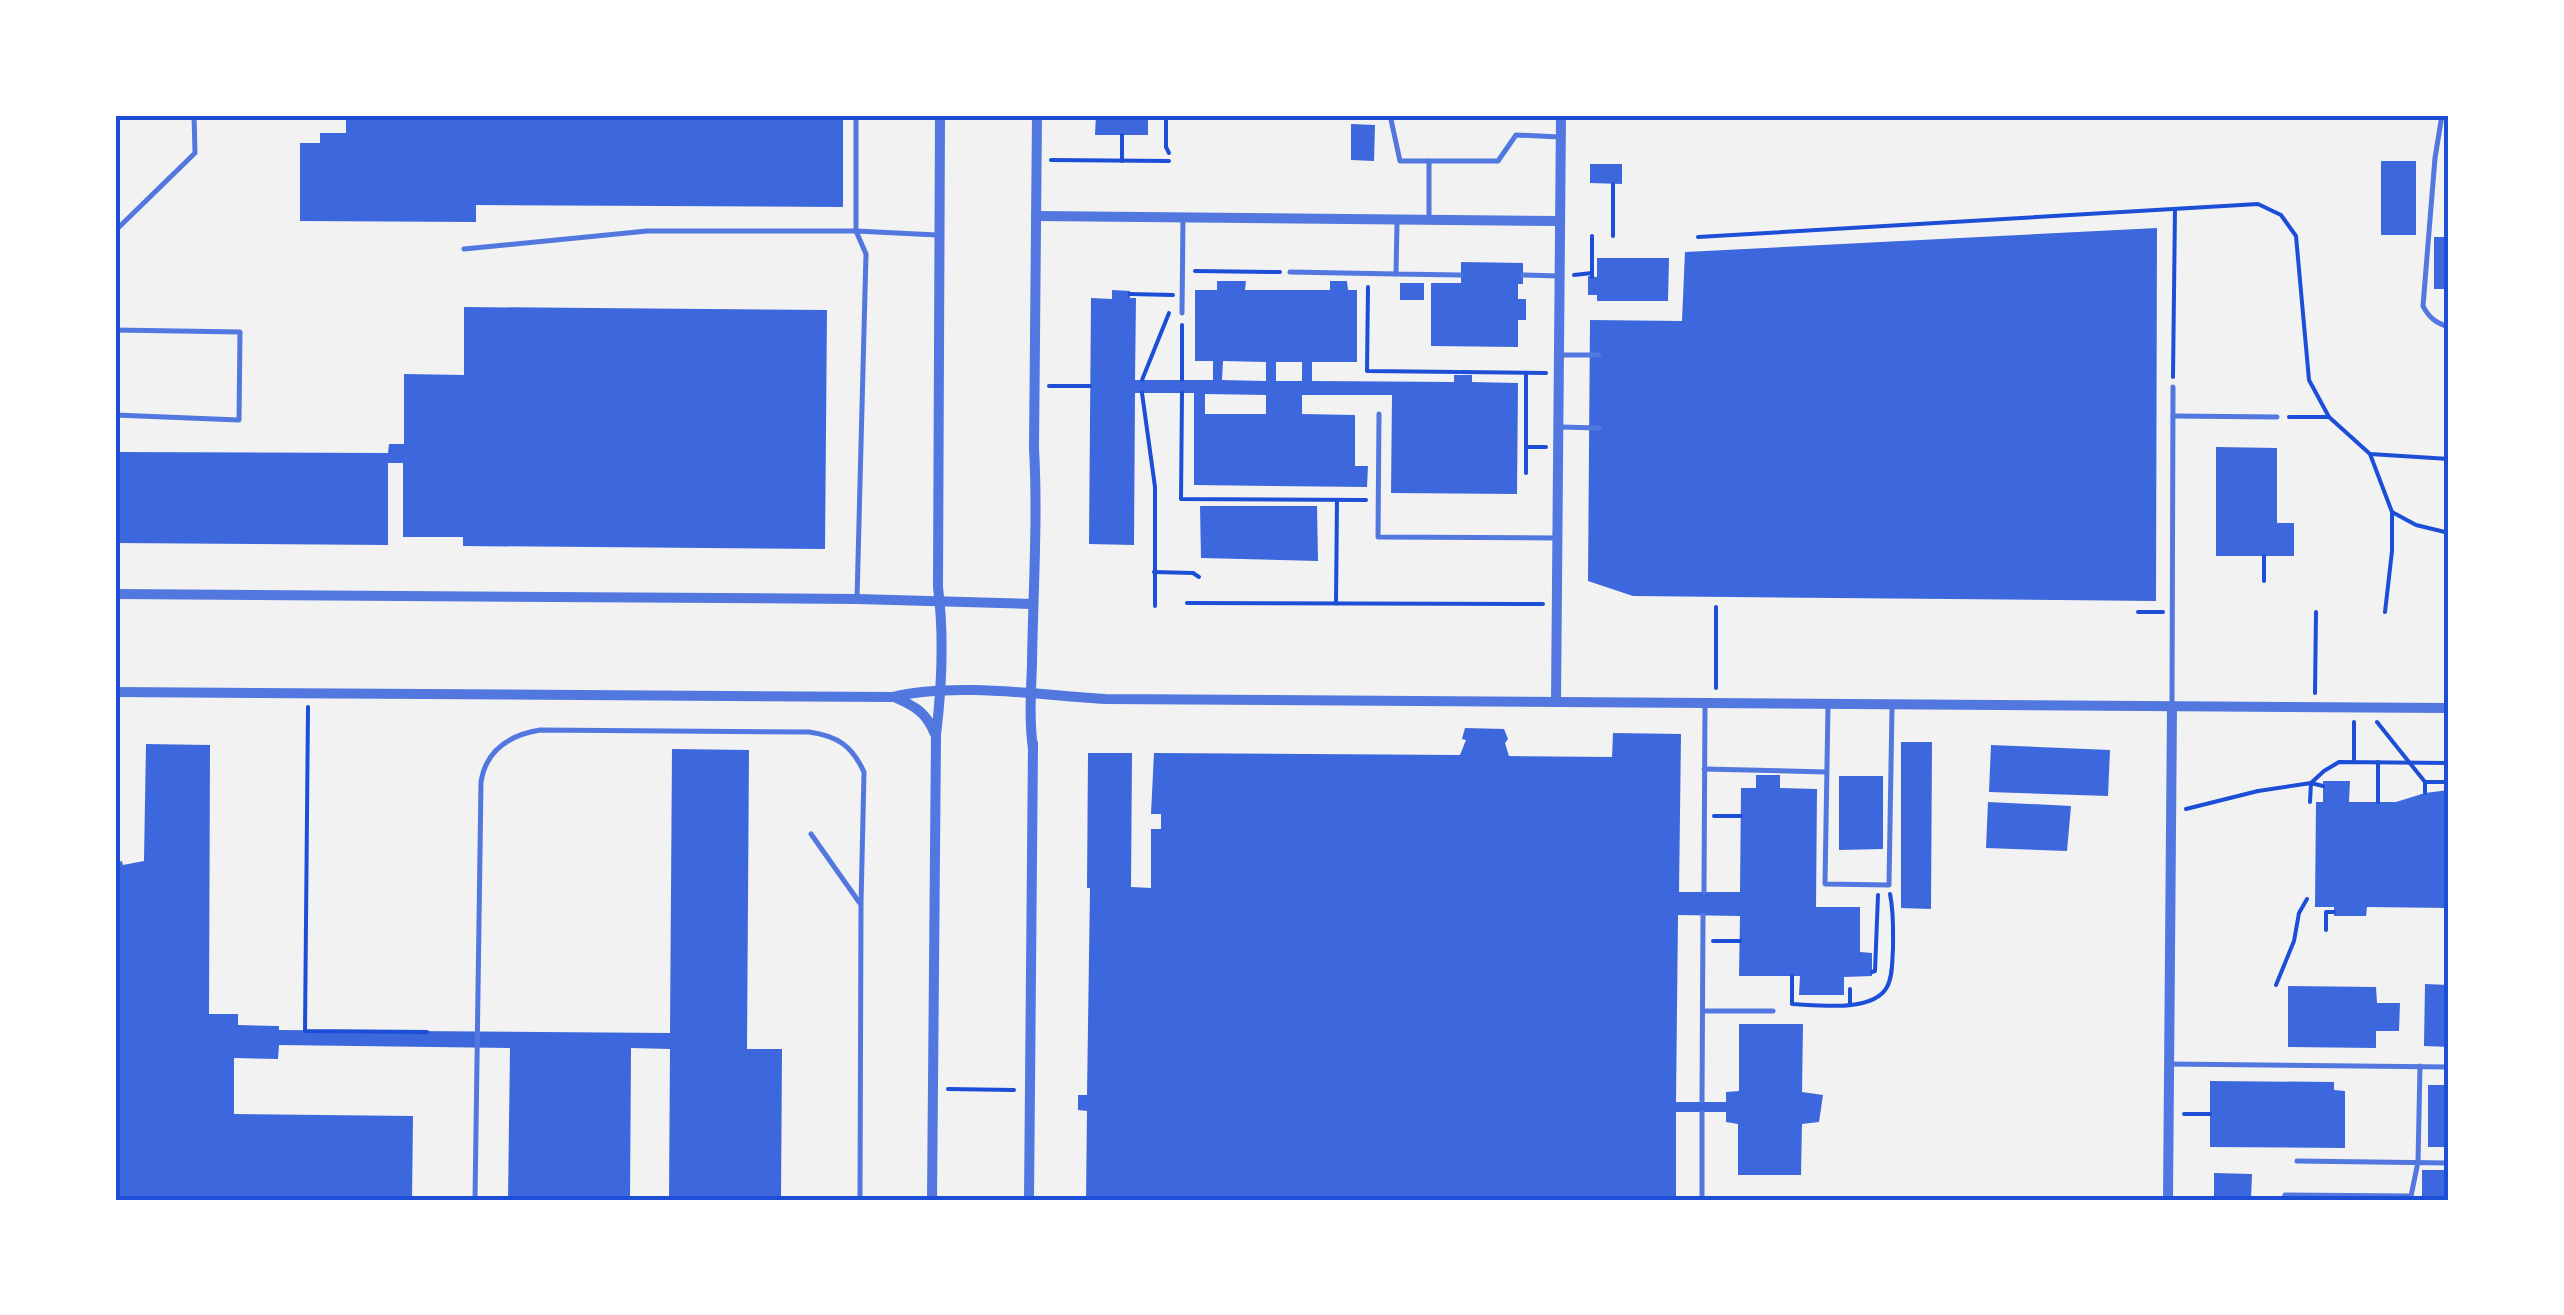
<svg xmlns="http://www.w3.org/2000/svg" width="2564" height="1315" font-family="'Varela Round',sans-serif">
<rect width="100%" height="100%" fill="#f2f2f2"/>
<g fill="#3d67dc" fill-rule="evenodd">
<polygon points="346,115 843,115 843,207 476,205 476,222 300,221 300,143 320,143 320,133 346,133"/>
<polygon points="1096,115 1148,115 1148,135 1095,135"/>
<polygon points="1351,124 1375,125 1374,161 1351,160"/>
<rect x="2381" y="161" width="35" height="74"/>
<polygon points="1590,164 1622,164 1622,184 1590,183"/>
<polygon points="2157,228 2156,601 1633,596 1588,581 1590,320 1682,321 1685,252"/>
<rect x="2434" y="237" width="15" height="52"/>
<polygon points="1597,258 1669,258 1668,301 1597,301 1597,295 1588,295 1588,276 1597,277"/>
<polygon points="1461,262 1523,263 1523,284 1518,284 1518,299 1526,299 1526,320 1518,320 1518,347 1431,346 1431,283 1461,283"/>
<path d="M1217,281H1246L1245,290H1330V281H1347L1348,290H1357V362H1312V381L1454,382V375H1472V382L1518,383L1517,494L1391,493L1392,395H1302V414L1355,415V466H1368L1367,487L1194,485V393H1135L1134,545L1089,544L1091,298L1112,299V290L1130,291V298H1136L1135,380H1213V361H1195V290H1217ZM1223,361L1266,362V381L1222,380ZM1276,362H1302V381H1276ZM1205,394L1266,395V414H1205Z"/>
<rect x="1400" y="283" width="24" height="17"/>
<polygon points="464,307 827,310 825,549 463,546 463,537 403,537 403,463 388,463 388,545 115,543 115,452 388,453 389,444 404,444 404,374 464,375"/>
<polygon points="2216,447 2277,448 2277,523 2294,523 2294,556 2216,556"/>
<polygon points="1200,506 1317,506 1318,561 1201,558"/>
<polygon points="1465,728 1504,729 1508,739 1505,743 1509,756 1612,757 1613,733 1681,734 1679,892 1740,892 1741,788 1756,788 1756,775 1780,775 1780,788 1817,789 1816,907 1860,907 1860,952 1872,953 1872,976 1844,977 1844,995 1799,995 1800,976 1739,976 1740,916 1678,915 1676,1102 1726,1102 1726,1092 1739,1091 1739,1024 1803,1024 1802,1092 1823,1095 1819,1122 1802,1124 1801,1175 1738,1175 1738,1124 1726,1122 1726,1112 1676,1112 1676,1200 1086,1200 1087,1111 1078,1110 1078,1095 1087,1095 1090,888 1087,888 1088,753 1132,753 1131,887 1151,888 1151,829 1161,829 1161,814 1151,814 1154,753 1460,755 1466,740 1462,739"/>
<polygon points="1901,742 1932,742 1931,909 1901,908"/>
<polygon points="146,744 210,745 209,1014 238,1014 238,1025 279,1026 279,1030 670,1033 672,749 749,750 747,1049 782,1049 781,1200 669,1200 670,1049 631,1048 630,1200 508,1200 510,1048 279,1045 278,1059 234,1058 234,1114 413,1116 412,1200 115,1200 115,863 122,861 123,865 144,861"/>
<polygon points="1991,745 2110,750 2108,796 1989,792"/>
<polygon points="1839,776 1883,776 1883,849 1839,850"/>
<polygon points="2323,781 2350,781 2349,802 2396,802 2425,793 2449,790 2449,908 2367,907 2366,916 2334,916 2334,907 2315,907 2316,802 2323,802"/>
<polygon points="1988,802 2071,806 2067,851 1986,848"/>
<polygon points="2425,984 2449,985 2449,1047 2424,1046"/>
<polygon points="2288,986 2376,987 2377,1003 2400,1003 2399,1031 2376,1031 2376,1048 2288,1047"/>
<polygon points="2210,1081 2334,1082 2334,1090 2345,1091 2345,1148 2210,1147"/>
<rect x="2428" y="1085" width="21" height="62"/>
<rect x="2422" y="1170" width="27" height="30"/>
<polygon points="2214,1173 2252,1174 2251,1200 2214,1200"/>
</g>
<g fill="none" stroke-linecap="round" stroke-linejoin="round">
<g stroke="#1d4ed8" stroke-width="4">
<polyline points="1166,115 1166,147 1169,153"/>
<polyline points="1051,160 1169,161"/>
<polyline points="1122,161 1122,135"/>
<polyline points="1592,236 1592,277"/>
<polyline points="1613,236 1613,184"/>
<polyline points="1698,237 2258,204 2281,215 2296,236 2309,380 2329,417 2370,454 2449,459"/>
<polyline points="1195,271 1280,272"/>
<polyline points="1574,275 1592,273"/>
<polyline points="1368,287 1367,371 1459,372"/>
<polyline points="1130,294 1173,295"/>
<polyline points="1461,372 1546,373"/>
<polyline points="2173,377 2175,209"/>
<polyline points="1142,380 1169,313"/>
<polyline points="1182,380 1182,325"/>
<polyline points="1049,386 1090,386"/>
<polyline points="1142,393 1155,487 1155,606"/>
<polyline points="1182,393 1181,499 1366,500"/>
<polyline points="2289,417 2329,417"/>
<polyline points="1526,447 1546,447"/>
<polyline points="2370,454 2392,512 2392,551 2385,612"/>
<polyline points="1526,473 1526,373"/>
<polyline points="2392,512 2416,525 2449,533"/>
<polyline points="2264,556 2264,581"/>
<polyline points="1154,572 1193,573 1199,577"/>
<polyline points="1187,603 1543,604"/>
<polyline points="1336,603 1337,500"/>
<polyline points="2138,612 2163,612"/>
<polyline points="1716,688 1716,607"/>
<polyline points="2315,693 2316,612"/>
<polyline points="308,707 305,1031 427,1032"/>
<polyline points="2377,722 2425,782 2425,793"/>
<polyline points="2354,762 2354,722"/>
<polyline points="2425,782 2449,782"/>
<polyline points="2310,802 2311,783 2323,786"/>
<polyline points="2378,802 2378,762"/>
<polyline points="2186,809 2258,791 2311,783 2324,771 2339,762 2449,763"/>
<polyline points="1714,816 1741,816"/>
<polyline points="2326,930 2326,912 2334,912"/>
<polyline points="1713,941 1740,941"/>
<polyline points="1872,972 1875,971 1878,895"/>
<path d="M1792,976V1004C1817,1005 1873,1013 1887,987C1893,976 1892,961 1893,949C1893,930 1894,913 1890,894"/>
<polyline points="2276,985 2294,941 2299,913 2307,899"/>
<polyline points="1850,1005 1850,989"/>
<polyline points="948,1089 1014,1090"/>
<polyline points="2184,1114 2210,1114"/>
</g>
<g stroke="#5277de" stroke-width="5">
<polyline points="856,115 856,231 866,254 857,599"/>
<polyline points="1390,115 1400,161 1498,161 1516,135 1560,137"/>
<path d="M2442,115L2435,158L2423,306C2429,318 2436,323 2449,327"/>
<polyline points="1429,220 1429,161"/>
<polyline points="1397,222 1396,274 1461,275"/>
<polyline points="115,231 195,153 194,115"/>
<polyline points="464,249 647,231 856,231 937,235"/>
<polyline points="1290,272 1396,274"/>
<polyline points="1523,275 1559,276"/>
<polyline points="1182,313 1183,218"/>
<polyline points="115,330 240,332 239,420 115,415"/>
<polyline points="1561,355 1599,355"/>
<polyline points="1379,414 1378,537 1556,538"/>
<polyline points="2173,416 2277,417"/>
<polyline points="1561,427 1599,428"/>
<polyline points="2172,704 2173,387"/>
<polyline points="1828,706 1825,884 1889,885 1892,707"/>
<polyline points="1704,769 1826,772"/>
<polyline points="811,834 859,902"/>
<polyline points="1704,892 1705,705"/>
<polyline points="1703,1011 1773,1011"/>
<polyline points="2169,1064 2449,1067"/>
<polyline points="1702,1101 1703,915"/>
<polyline points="2297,1161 2449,1163"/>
<path d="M475,1200L481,782C486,750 510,735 540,730L809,732C838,736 852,746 864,772L861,904L860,1200"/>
<polyline points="1702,1200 1702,1113"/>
<polyline points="2285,1200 2285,1195 2411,1196 2418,1162 2420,1066"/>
</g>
<g stroke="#5277de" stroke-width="10">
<polyline points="1036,216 1560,221"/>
<polyline points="115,594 857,599 1033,604"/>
<path d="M115,692L892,697C955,682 1040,695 1105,699L2449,708"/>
<path d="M894,697C915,706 926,712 935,734"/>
<polyline points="1556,702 1561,115"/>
<path d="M1033,749C1029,720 1031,693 1032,664C1033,592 1038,520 1034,448L1037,115"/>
<path d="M932,1200L936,735C942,686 944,635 938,587L940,115"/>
<polyline points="1029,1200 1033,743"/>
<polyline points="2168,1200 2172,706"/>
</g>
</g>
<rect width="2564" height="1315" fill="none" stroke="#ffffff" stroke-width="235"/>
<rect x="118" y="118" width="2328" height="1080" fill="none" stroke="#1d4ed8" stroke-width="4"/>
</svg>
